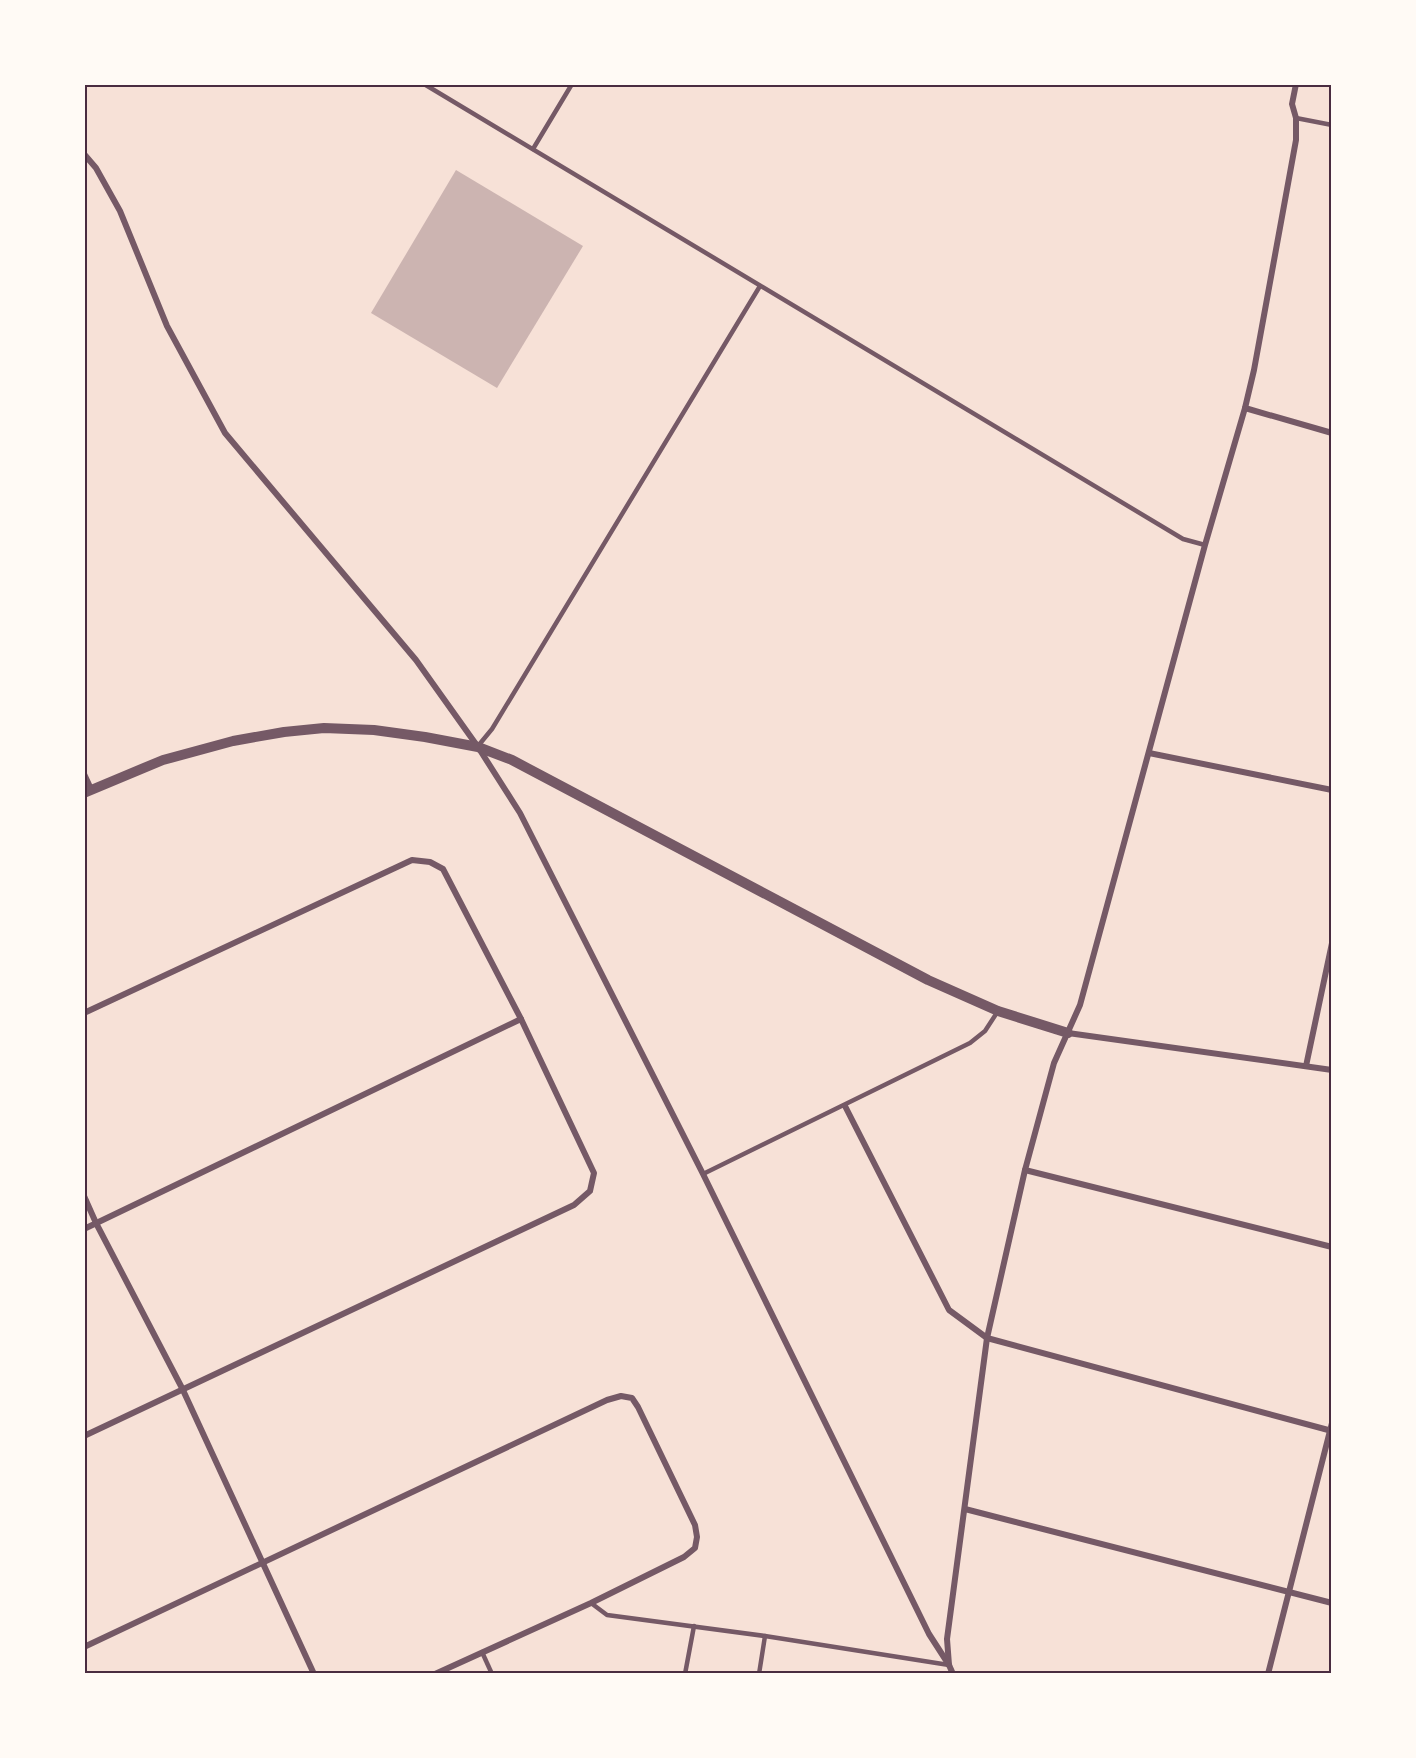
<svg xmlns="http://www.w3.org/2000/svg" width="1416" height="1758" font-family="'DejaVu Sans',sans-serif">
<rect width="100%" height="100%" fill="#f7e1d7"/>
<polygon fill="#ccb4b1" points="456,170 583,246 497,388 371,313"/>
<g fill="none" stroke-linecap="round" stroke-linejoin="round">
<g stroke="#755966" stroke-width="4.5">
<polyline points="424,84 1183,539 1205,545"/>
<polyline points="1296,118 1332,125"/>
<polyline points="533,149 572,84"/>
<polyline points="478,746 492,729 760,286"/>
<polyline points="703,1174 970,1043 985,1031 998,1011"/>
<polyline points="591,1603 607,1615 765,1636 949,1665"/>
<polyline points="482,1652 492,1674"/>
<polyline points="685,1674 694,1626"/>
<polyline points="759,1674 765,1636"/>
</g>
<g stroke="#755966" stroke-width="6">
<polyline points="84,154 96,168 120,211 167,326 225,433 416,660 478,747 520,813 703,1174 929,1634 949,1665"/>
<polyline points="1245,408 1332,433"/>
<polyline points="1149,753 1332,790"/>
<polyline points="84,774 91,789"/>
<polyline points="84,1013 412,860 430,862 443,869 521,1019 594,1173 590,1191 574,1205 84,1436"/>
<polyline points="1068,1033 1332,1070"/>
<polyline points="1306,1066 1332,943"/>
<polyline points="845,1106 949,1310 987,1338 1332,1431"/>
<polyline points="1025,1170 1332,1247"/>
<polyline points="84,1196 96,1223 182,1388 314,1674"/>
<polyline points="84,1229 521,1019"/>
<polyline points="965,1509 1332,1603"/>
<polyline points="84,1647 607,1400 621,1396 632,1398 638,1407 695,1525 697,1537 695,1548 684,1557 591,1603 435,1674"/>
<polyline points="953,1674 949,1665 947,1639 987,1338 1025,1170 1054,1063 1080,1005 1205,545 1245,408 1254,370 1296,140 1296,118 1292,104 1296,84"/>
<polyline points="1268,1674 1332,1423"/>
</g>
<polyline stroke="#755966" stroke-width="10" points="84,793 163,760 233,741 284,732 324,728 374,730 425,737 478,747 512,760 928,980 998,1011 1068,1033"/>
</g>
<rect width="1416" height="1758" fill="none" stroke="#fffaf5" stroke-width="171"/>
<rect x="86" y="86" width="1244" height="1586" fill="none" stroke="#4a2c40" stroke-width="2"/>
</svg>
